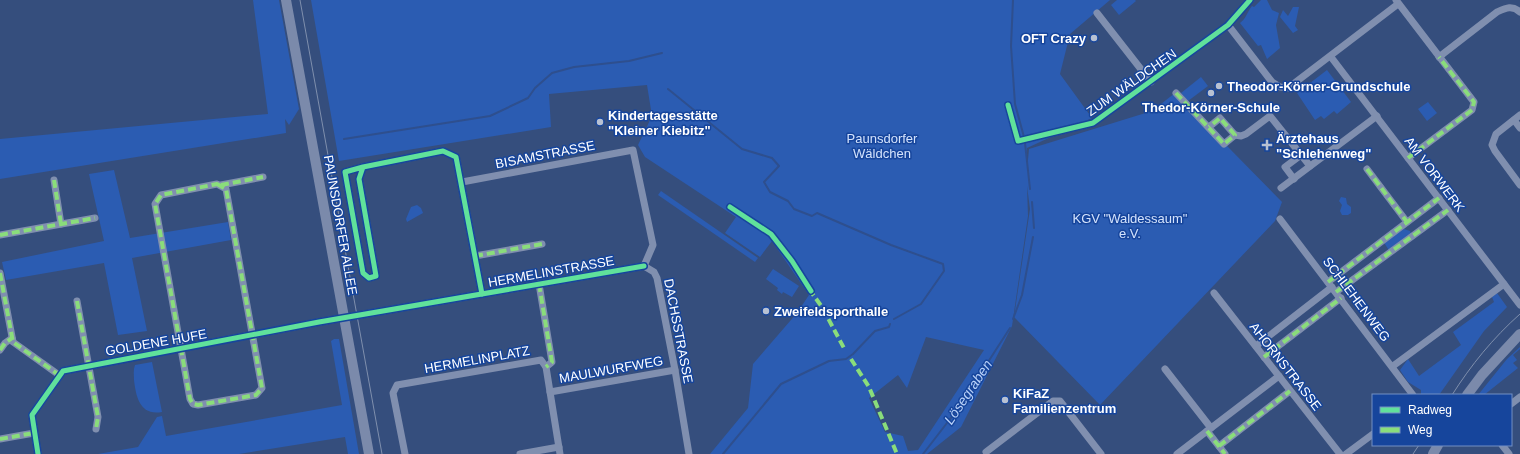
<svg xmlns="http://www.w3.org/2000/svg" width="1520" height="454" font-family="Helvetica,sans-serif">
<rect width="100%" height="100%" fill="#354e7d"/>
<g fill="#2b5cb2" fill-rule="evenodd">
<polygon points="253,0 279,0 299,109 289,125 285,119 286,133 0,179 0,139 268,114"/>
<path d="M311,0H1110L1070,34L1060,74L1092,118L1027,148V170L1029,149L1152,111L1175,93L1282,202L1275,221L1100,405L1014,317L1030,209L1027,186L1028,216L1012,326L961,427L927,454H710L748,408L753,364L797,313L809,295L772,241L760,257L725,233L736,217L645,157L638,145L652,116L647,85L549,94L551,127L339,161ZM926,337L984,350L918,450L908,451L903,436L885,432L869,398L898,375L907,388Z"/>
<polygon points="1117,0 1135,0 1136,1 1119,15 1111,5"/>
<path d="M1261,0H1267L1272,10L1279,13L1276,25L1280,48L1267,59L1261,45L1258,46L1240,23C1246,19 1247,12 1252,6L1254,7Z"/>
<polygon points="1293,7 1299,7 1295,26 1298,30 1293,33 1280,17 1283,10 1288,16"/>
<polygon points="1327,70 1351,102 1337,114 1334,111 1324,119 1321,116 1315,120 1297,93"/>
<polygon points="1201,77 1208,86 1188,101 1181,93"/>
<polygon points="1428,102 1437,113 1427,121 1418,109"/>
<polygon points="114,170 130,238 228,222 231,240 132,258 147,331 118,335 104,263 6,280 2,262 104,241 89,174"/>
<polygon points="661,191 758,258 755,262 658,195"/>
<polygon points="1341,197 1346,198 1347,204 1351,207 1351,213 1348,215 1342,215 1340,211 1342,205 1339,201"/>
<polygon points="417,205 421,208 423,213 407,222 406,219 411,207"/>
<polygon points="1404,229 1410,231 1412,236 1390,252 1383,241"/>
<polygon points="773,269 799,286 792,297 783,292 782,294 777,290 778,288 766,279"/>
<polygon points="1497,293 1507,307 1484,331 1439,395 1421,395 1421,390 1408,382 1400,370 1408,359 1419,376 1461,345 1453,332 1494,302 1492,297"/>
<polygon points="334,339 339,339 359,454 348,454 345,437 239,454 98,454 138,447 157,417 162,416 166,436 342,405 331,341"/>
<polygon points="1520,347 1520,349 1513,355 1517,360 1513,363 1518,368 1484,395 1478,395 1507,359"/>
<path d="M152,362L162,412C140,416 136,397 134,380C134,375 133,370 135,365Z"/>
</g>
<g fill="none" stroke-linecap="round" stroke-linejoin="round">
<g stroke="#2e4f8e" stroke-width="2">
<polyline points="1013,0 1011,46 1015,104 1024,137"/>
<polyline points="668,89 742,149 772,158 779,166 764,182 770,192 788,201 794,209 812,216 817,213 891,245 943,264 944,271 921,304 894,319"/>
<polyline points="344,139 490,116 528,98 535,88 552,73 574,67 629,61 662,53"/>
<polyline points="1025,143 1030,189"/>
<polyline points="1032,202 1034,228"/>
<polyline points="1013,319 1022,295 1033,237"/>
<polyline points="723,454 781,384 829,361 846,359 853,354 875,331 889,327 890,324"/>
<polyline points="923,454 957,410 1010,328"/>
</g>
<g stroke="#808faf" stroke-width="7">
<polyline points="1396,0 1474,102 1472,110 1408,158"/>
<polyline points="1097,13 1151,82"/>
<polyline points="1228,25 1272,82 1280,87 1288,88 1398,4"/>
<polyline points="1331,57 1520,305"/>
<path d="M1439,57L1497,12C1506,8 1512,5 1520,12"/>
<polyline points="1176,93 1224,144 1235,135 1220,118 1209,127"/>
<polyline points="1008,105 1018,141 1093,123 1228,25 1250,0"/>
<polyline points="1520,115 1496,134 1492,145 1495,151 1520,185"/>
<polyline points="1514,120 1520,128"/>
<polyline points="1235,135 1241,136 1246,134 1270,116 1310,166"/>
<polyline points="363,167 345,172 363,273 369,278 376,276 359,179 363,167 443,151 456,157 482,294"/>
<polyline points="1367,169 1407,222"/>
<polyline points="1294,179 1285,167 1301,155"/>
<polyline points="54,180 61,224"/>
<polyline points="462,182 633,150 653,245 644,266"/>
<polygon points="217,184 226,189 262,388 256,395 198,405 193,404 190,399 155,204 161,195"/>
<polyline points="221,185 263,177"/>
<polyline points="1281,188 1377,116"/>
<polyline points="1280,219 1413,395"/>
<polyline points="0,235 95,218"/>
<polyline points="475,256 542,244"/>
<polyline points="644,266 654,272 657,278 675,370 689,454"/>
<polyline points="0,273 13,342 59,375"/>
<polyline points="1328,282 1439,198"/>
<polyline points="539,284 552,362 546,367"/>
<polyline points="1336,292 1448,210"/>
<polyline points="1214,293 1340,454"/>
<polyline points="77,301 98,417 96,429"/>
<polyline points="1256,346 1332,287"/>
<polyline points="0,350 5,343 12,338"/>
<polyline points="1264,357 1341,298"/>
<polyline points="1393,366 1504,284"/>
<polyline points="1165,369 1211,428"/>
<polyline points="550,392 675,370"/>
<polyline points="1511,404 1520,397"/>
<polyline points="1207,431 1225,454"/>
<polyline points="0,439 34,433"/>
<polyline points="1502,445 1509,454"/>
<polyline points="1219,446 1290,391"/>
<polyline points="986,452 1053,401 1060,401 1101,454"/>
<polyline points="38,454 32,415 63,371 319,322 644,266"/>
<polyline points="405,454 393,393 397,385 541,360 546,367 560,454"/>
<polyline points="520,454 559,447"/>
<polyline points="1177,454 1279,376"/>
<polyline points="1346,454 1373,434"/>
</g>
<g stroke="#7b8aab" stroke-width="10">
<polyline points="286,0 369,454"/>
<polyline points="1467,395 1482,375 1520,334"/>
<polyline points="1433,454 1438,445"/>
</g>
<g stroke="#7f8fad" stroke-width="1">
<polyline points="300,0 382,454"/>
<path d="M1452,395C1471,365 1493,338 1520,314"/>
<polyline points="1413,454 1419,445"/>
</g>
<g stroke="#8add7b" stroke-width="4" stroke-dasharray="8 4" stroke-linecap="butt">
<polyline points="1176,93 1224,144 1235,135 1220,118 1209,127"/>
<polyline points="1408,158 1472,110 1474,102 1439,57"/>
<polyline points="1367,169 1407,222"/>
<polyline points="54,180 61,224"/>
<polygon points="217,184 226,189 262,388 256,395 198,405 193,404 190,399 155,204 161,195"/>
<polyline points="221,185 263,177"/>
<polyline points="0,235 95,218"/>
<polyline points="475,256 542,244"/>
<polyline points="0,273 13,342 59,375"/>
<polyline points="1328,282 1439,198"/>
<polyline points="539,284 552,362 546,367"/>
<polyline points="809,289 822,307 845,350"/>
<polyline points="1336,292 1448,210"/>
<polyline points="77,301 98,417 96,429"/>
<polyline points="0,350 5,343 12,338"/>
<polyline points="1264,357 1341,298"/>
<polyline points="851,359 869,387 897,454"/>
<polyline points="1207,431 1225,454"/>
<polyline points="0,439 34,433"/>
<polyline points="1219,446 1290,391"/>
</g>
<g stroke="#16459c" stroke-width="8">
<g id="cycleway">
<polyline points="1008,105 1018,141 1093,123 1228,25 1250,0"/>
<polyline points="363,167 345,172 363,273 369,278 376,276 359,179 363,167 443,151 456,157 482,294"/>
<polyline points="730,207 771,234 792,261 811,291"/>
<polyline points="38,454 32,415 63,371 319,322 644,266"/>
</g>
</g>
<use href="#cycleway" stroke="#60e19b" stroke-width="5"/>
</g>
<g fill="#b8c1d2" stroke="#16459c" stroke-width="1.5">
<circle cx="1094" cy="38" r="4"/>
<circle cx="1219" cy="86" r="4"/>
<circle cx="1211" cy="93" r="4"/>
<circle cx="600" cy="122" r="4"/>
<path d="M1265 139h4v4h4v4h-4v4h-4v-4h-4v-4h4z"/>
<circle cx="766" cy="311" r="4"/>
<circle cx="1005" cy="400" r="4"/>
</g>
<g text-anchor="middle" stroke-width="3" stroke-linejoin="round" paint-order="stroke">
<g font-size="13" font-weight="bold" fill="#fff" stroke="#16459c" text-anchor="start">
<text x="1086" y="43" text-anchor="end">OFT Crazy</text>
<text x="1227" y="91">Theodor-Körner-Grundschule</text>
<text x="1211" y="112" text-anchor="middle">Thedor-Körner-Schule</text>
<text x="608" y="120">Kindertagesstätte<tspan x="608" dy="15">"Kleiner Kiebitz"</tspan></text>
<text x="1276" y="143">Ärztehaus<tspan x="1276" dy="15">"Schlehenweg"</tspan></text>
<text x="774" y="316">Zweifeldsporthalle</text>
<text x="1013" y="398">KiFaZ<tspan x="1013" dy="15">Familienzentrum</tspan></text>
</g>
<g font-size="13" fill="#fff" stroke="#16459c">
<text transform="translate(1131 82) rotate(-35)" y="5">ZUM WÄLDCHEN</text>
<text transform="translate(545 154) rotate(-11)" y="5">BISAMSTRASSE</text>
<text transform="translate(1435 174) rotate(53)" y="5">AM VORWERK</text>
<text transform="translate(341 225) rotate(80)" y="5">PAUNSDORFER ALLEE</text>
<text transform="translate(551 271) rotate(-10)" y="5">HERMELINSTRASSE</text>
<text transform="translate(1357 299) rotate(53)" y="5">SCHLEHENWEG</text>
<text transform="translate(679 331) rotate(79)" y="5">DACHSSTRASSE</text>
<text transform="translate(156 342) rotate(-10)" y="5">GOLDENE HUFE</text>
<text transform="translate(477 359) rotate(-10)" y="5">HERMELINPLATZ</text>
<text transform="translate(1286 366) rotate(52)" y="5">AHORNSTRASSE</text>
<text transform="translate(611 369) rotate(-10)" y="5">MAULWURFWEG</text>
</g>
<g font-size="13" fill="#d4e3fd" stroke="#16459c">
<text x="882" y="143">Paunsdorfer<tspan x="882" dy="15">Wäldchen</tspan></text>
<text x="1130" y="223">KGV "Waldessaum"<tspan x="1130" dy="15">e.V.</tspan></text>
</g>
<g font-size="14" font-style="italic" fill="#b9d1f9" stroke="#16459c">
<text transform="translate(968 392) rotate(-56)" y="5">Lösegraben</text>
</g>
</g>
<rect x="1372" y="394" width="140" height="52" fill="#16459c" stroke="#738fc4"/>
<rect x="1380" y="407" width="20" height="6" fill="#60e19b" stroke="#738fc4"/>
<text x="1408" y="414" font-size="12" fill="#ffffff">Radweg</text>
<rect x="1380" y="427" width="20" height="6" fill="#8add7b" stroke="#738fc4"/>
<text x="1408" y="434" font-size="12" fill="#ffffff">Weg</text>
</svg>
